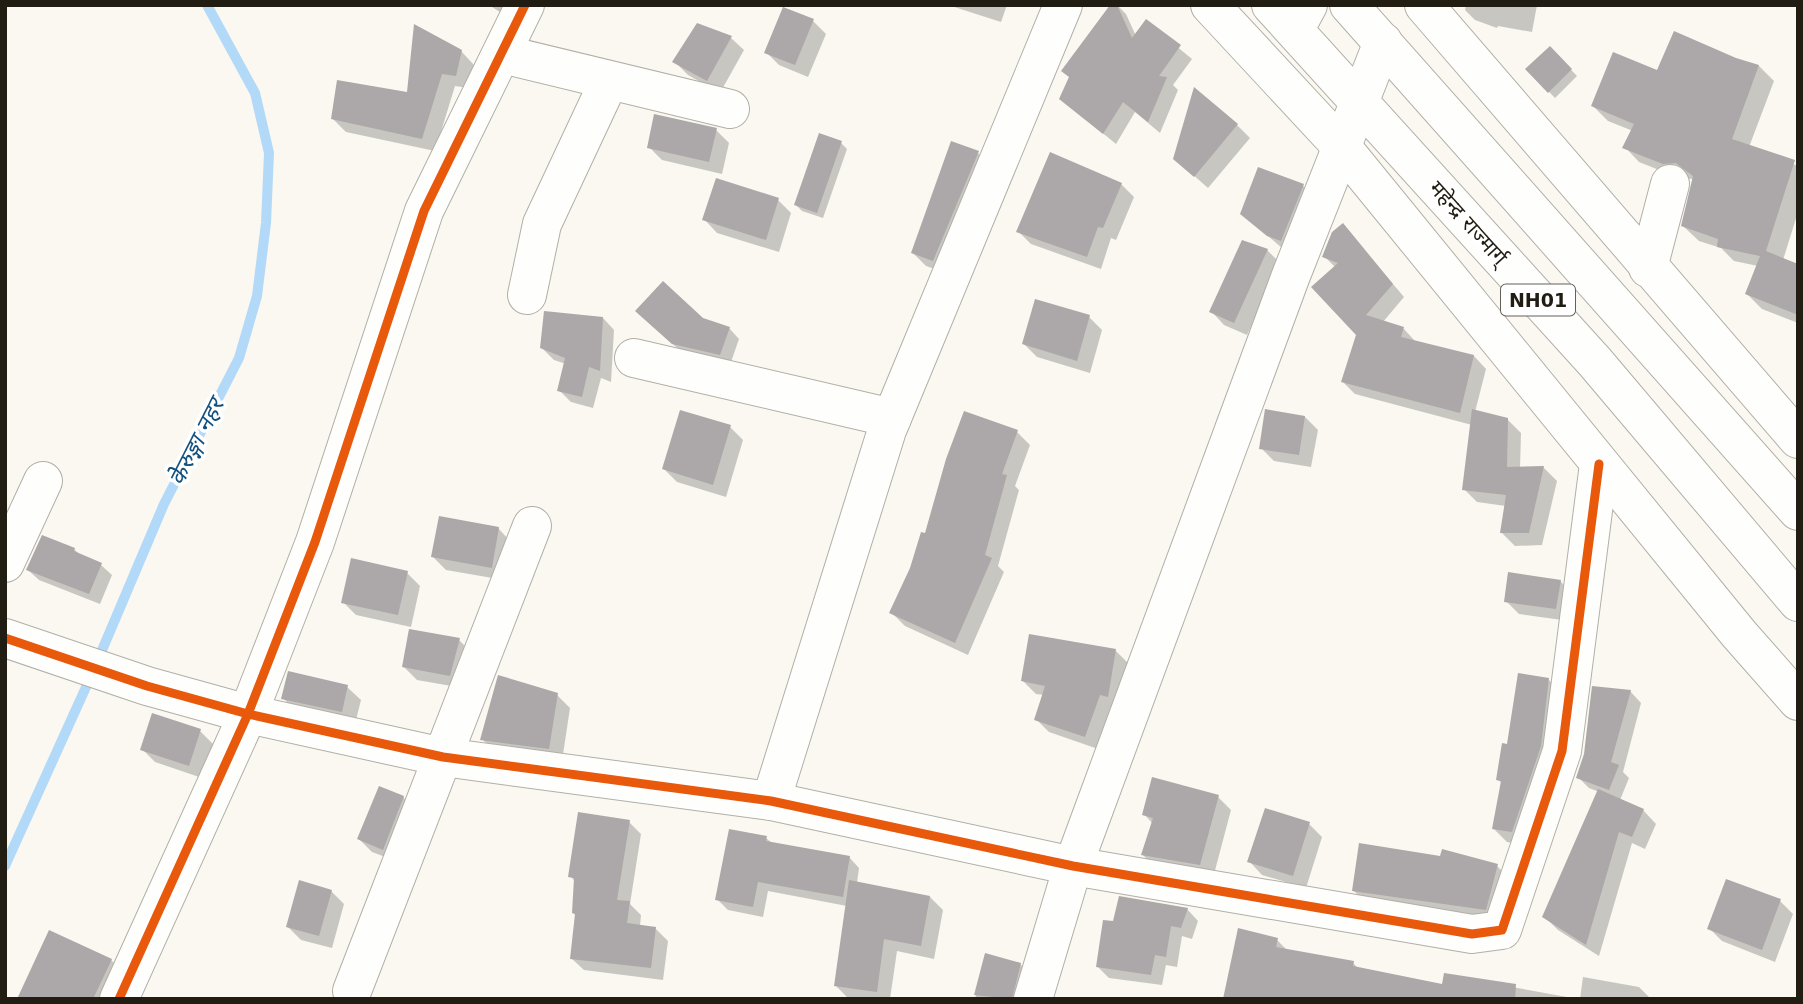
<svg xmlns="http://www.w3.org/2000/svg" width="1803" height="1004" font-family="'DejaVu Sans','Noto Sans Devanagari',sans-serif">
<rect width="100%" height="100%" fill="#faf8f1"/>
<g fill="#0003">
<polygon points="489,5 530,5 517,23"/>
<polygon points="948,5 1007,5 1001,22"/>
<polygon points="1112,5 1117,5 1126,14 1136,36 1147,22 1192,59 1173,85 1178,90 1160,133 1135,112 1116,144 1061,99"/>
<polygon points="1466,5 1537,5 1532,32 1498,26 1497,28 1475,20 1465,10"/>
<polygon points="784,9 813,21 826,34 808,77 779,65 766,52"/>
<polygon points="698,25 731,38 744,50 720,93 688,75 675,62"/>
<polygon points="1550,48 1577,76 1555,98 1527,69"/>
<polygon points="461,51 474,65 469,88 455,86 435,151 346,132 333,119 409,94"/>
<polygon points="1735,60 1759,66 1774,81 1749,147 1798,166 1798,212 1783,260 1798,266 1798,323 1762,309 1747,294 1758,266 1734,261 1721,248 1699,241 1683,226 1694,179 1679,178 1639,162 1625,147 1633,131 1608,121 1593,106 1658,73"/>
<polygon points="1237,125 1250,138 1208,188 1175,159"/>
<polygon points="716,130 729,143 722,174 662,160 649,147"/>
<polygon points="841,143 847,149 823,218 802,211 796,205"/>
<polygon points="978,153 991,166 946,273 926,266 913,253"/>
<polygon points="1121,184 1134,197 1116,240 1111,238 1101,269 1031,244 1018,231"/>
<polygon points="1303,186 1316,199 1282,248 1242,214"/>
<polygon points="778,200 791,213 779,252 717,233 704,219"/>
<polygon points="1343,225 1404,297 1383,322 1403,328 1415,341 1474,356 1486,369 1475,412 1507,419 1521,433 1520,469 1544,468 1557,481 1542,545 1515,546 1502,533 1506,506 1477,502 1464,489 1472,425 1355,394 1343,382 1358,335 1335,267 1324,256"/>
<polygon points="1267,250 1280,263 1247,335 1224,325 1211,311"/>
<polygon points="1089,317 1102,330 1090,373 1037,357 1024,344"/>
<polygon points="603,318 614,330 611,382 601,378 593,408 571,402 559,390 566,364 554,360 542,348"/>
<polygon points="702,319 729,328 739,339 730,365 684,354 648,322"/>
<polygon points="1305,417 1318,430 1311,467 1274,461 1261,448"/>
<polygon points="730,427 743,440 726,497 677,482 664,469"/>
<polygon points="1017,432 1030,445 1015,486 1019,490 998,566 1004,572 968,655 905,626 892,613 926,535"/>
<polygon points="498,528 511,542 504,580 446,570 433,557"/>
<polygon points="74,549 81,556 101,565 112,575 100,604 39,580 28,570"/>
<polygon points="407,573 420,586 411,627 356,615 343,602"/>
<polygon points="1560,581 1573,594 1569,621 1519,614 1506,601"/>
<polygon points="459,640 472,653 463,688 417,680 404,667"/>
<polygon points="1116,651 1129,664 1098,749 1049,732 1036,719 1044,695 1036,694 1023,681"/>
<polygon points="1549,680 1562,693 1525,845 1507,842 1494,829 1502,783 1498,780 1509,746"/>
<polygon points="347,687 361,700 355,724 296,711 283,698"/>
<polygon points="1630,691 1641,703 1623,772 1629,778 1620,800 1643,810 1656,824 1645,849 1632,843 1599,956 1558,930 1545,917 1599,792 1589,788 1578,777 1585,754"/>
<polygon points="557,695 570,708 562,761 495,752 482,739"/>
<polygon points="200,731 213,744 202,778 155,762 142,749"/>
<polygon points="403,797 416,810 396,861 372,852 359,839"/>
<polygon points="1218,797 1231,810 1213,878 1156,868 1143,855 1153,824 1144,814"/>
<polygon points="629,822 641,834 630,904 641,915 640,926 655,928 668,941 663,980 584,970 571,958 577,916 573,913 576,882 570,876"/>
<polygon points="1309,824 1322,837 1306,888 1262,875 1249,861"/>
<polygon points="766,838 772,843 849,857 859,868 857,883 930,897 943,910 934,959 897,951 890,999 849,999 836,986 847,906 768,891 763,917 728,910 717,899"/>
<polygon points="1441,858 1497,866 1510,879 1498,922 1367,904 1354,891"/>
<polygon points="1727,881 1780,901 1793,914 1775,962 1722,941 1709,928"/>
<polygon points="331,891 344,904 332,948 301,940 288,927"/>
<polygon points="1187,909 1198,921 1192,939 1182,936 1177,967 1166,965 1162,985 1109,978 1098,967 1114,923"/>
<polygon points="1277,940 1288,951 1353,963 1359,969 1444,986 1446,975 1578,999 1224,999"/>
<polygon points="986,955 1020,964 1033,977 1027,999 975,999"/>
<polygon points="111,960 124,973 112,999 21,999"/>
<polygon points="1583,977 1639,987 1651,999 1580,999"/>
</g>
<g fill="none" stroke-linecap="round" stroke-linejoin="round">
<g stroke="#b3d9f9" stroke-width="10">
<polyline points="97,662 164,504 239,358 257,296 266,223 269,153 255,93 207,5"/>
<polyline points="5,866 91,676"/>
</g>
</g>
<g fill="#aca7a8">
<polygon points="1110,5 1117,5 1132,38 1146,19 1181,45 1159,76 1167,77 1148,122 1123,102 1103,134 1059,99 1069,77 1061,71"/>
<polygon points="783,7 814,19 795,65 764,53"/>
<polygon points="697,23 732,36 707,81 672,62"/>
<polygon points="414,24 462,50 456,76 442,74 422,139 331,119 337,80 407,92"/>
<polygon points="1674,31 1736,58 1759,65 1732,139 1795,160 1766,251 1798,264 1798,315 1745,294 1760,256 1717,247 1718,239 1681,226 1693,176 1676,163 1663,164 1622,148 1634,124 1591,106 1613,52 1657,70"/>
<polygon points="1550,46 1572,69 1548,93 1525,69"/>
<polygon points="1194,87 1238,124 1194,177 1173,159"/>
<polygon points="654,114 717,128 709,162 647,148"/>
<polygon points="819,133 842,141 817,213 794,205"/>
<polygon points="951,141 979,151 933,261 911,253"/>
<polygon points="1050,152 1122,183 1103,228 1098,227 1087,257 1016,232"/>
<polygon points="1258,167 1304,184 1281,241 1267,236 1240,214"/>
<polygon points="716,178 779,198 766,240 702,220"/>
<polygon points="1343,223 1393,284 1366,315 1404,327 1401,337 1474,355 1460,413 1341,382 1356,335 1311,287 1338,263 1322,257 1332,232"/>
<polygon points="1242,240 1268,249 1234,323 1209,312"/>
<polygon points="663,281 703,318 730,327 720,355 672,344 635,311"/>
<polygon points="1035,299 1090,315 1077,361 1022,344"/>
<polygon points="544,311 603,317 600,371 589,367 582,397 557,391 565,358 540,348"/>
<polygon points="1265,409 1305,416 1299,455 1259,449"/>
<polygon points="1472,409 1508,418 1507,467 1544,466 1529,533 1500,533 1506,495 1462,490"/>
<polygon points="680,410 731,425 713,485 662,469"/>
<polygon points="964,411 1018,430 1002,474 1007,475 985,555 992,558 955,643 889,613 910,568 921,532 925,533 946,459"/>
<polygon points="439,516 499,527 492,568 431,557"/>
<polygon points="42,535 75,548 74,551 102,563 89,594 26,570"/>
<polygon points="351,558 408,571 398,615 341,603"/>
<polygon points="1508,572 1561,580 1556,609 1504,602"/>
<polygon points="409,629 460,638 450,676 402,667"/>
<polygon points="1029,634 1116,649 1108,697 1100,695 1085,737 1034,720 1045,686 1021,681"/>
<polygon points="288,671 348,685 342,712 281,699"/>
<polygon points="1518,673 1549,678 1541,746 1512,832 1492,829 1501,781 1496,780 1502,743 1507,744"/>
<polygon points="498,675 558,693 549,749 480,740"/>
<polygon points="1592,686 1631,690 1611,762 1619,765 1609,790 1576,778 1584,754"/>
<polygon points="152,713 201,729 189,766 140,750"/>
<polygon points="1152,777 1219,795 1200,865 1141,855 1153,818 1142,815"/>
<polygon points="379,786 404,796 383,850 357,839"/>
<polygon points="1598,789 1644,809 1632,837 1619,832 1586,945 1542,917"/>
<polygon points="1265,808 1310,822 1293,876 1247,862"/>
<polygon points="578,812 630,820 617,900 630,901 627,923 656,927 651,968 570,959 575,914 572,913 574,878 568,877"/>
<polygon points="729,829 767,836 766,841 850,856 843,897 758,882 753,907 715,900"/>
<polygon points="1359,843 1440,856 1442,849 1498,864 1486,910 1352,891"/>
<polygon points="1726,879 1781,899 1762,950 1707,929"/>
<polygon points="299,880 332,890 319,936 286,927"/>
<polygon points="849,880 930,896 921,946 884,939 877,992 834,986"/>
<polygon points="1119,896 1188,908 1181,928 1171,926 1166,957 1155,955 1151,975 1096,967 1103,920 1113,921"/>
<polygon points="1238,928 1278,938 1276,947 1354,961 1353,966 1442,984 1444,973 1516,984 1515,999 1223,999"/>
<polygon points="49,930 112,959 93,999 17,999"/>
<polygon points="985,953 1021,963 1012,999 974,995"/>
</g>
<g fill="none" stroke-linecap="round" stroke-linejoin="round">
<g stroke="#b2afa7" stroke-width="40">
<g id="minor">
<polyline points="1210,5 1341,146 1739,634 1798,701"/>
<polyline points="1424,5 1798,439"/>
<polyline points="1295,29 1308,5"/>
<polyline points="502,54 730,109"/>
<polyline points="1648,268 1670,184"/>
<polyline points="527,295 542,224 609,81"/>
<polyline points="634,358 892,418"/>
<polyline points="5,563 43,481"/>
<polyline points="5,638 147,686 248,714 443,757 771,801 1073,866 1472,934 1502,930 1562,751 1599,464"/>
<polyline points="771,801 887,430 1063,5"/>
<polyline points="352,991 532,526"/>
<polyline points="119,999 248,714 315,542 424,211 525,5"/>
<polyline points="1033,999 1073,866 1290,278 1383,42"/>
</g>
</g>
<g stroke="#b2afa7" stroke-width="40">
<g id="highway">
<polyline points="1271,5 1595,362 1798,602"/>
<polyline points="1349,5 1798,511"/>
</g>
</g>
<use href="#minor" stroke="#fefefd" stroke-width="38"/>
<use href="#highway" stroke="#fefefd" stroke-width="38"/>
<g stroke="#fff" stroke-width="13">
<g id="cycleway">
<polyline points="5,638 147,686 248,714 443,757 771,801 1073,866 1472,934 1502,930 1562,751 1599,464"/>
<polyline points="119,999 248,714 315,542 424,211 525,5"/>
</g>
</g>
<use href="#cycleway" stroke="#e8590c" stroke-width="9"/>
</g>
<g text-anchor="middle" stroke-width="7" stroke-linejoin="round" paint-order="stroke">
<rect fill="#fff" stroke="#646159" stroke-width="2" x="1501" y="284.5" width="74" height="31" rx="5"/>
<g font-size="19" font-weight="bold" fill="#211d12">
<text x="1538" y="307">NH01</text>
</g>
<g font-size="21" fill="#211d12" stroke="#fff">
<text transform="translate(1468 223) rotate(48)" y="7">महेन्द्र राज्मार्ग्</text>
</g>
<g font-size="23" font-style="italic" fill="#15517e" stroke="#fff">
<text transform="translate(196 442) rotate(-63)" y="8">केेरुङ्गा नहर</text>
</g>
</g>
<rect width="1803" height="1004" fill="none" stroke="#211d12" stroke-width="14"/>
</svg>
